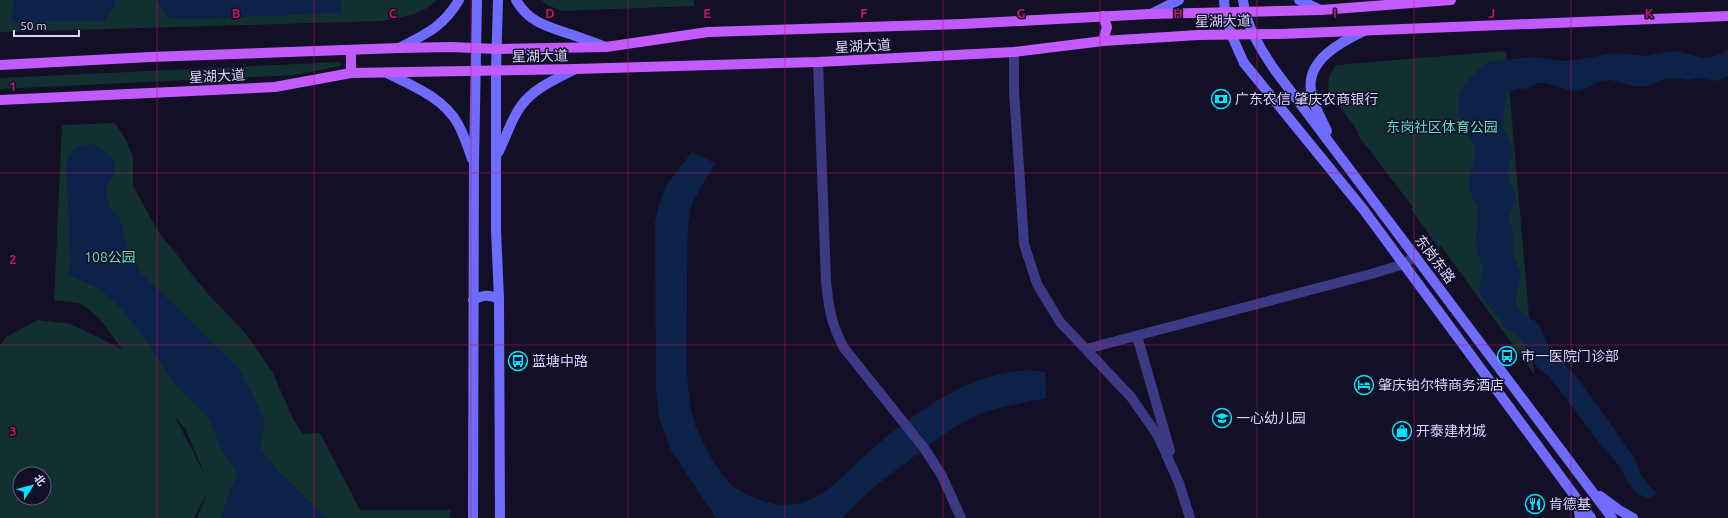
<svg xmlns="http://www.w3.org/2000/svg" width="1728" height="518" font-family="Ubuntu,'Noto Sans SC',sans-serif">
<rect width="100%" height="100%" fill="#130f26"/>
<g fill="#12302f" fill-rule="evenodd">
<path d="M0,0H437C422,15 402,17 382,21L0,32Z"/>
<polygon points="542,0 694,0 694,6 561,11 546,4"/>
<polygon points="1506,51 1534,374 1441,246 1439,248 1411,209 1413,207 1357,134 1359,133 1328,90 1329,77 1336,65"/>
<polygon points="340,62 341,66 295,75 0,89 0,78"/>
<path d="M115,123L125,138L133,156V186L158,231L207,293L247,335L273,373L293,419L303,434L320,433L360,510H451L450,518H197L207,493L194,518H0V346L6,337L38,320L71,324L122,349L99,318L80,303L54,300L62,125ZM175,417L186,430L207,480V479ZM20,474H44V498H20Z"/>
</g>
<g fill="#0c2248">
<polygon points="13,0 116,0 115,5 105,21 12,22"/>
<polygon points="157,0 342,0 341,13 188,19 168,17"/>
<polygon points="1728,45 1728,76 1715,81 1700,78 1687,80 1674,78 1664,79 1648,86 1633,86 1611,80 1601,81 1580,91 1569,90 1546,83 1538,83 1528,88 1514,90 1506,95 1502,126 1511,143 1512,155 1508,170 1509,179 1516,197 1508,219 1513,231 1513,254 1520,271 1521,278 1516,296 1516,304 1521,312 1535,321 1540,327 1550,350 1577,377 1634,457 1641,474 1649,486 1657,494 1648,499 1634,491 1628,483 1620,467 1609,453 1601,445 1550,377 1537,367 1523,343 1516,334 1507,329 1481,296 1479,289 1483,269 1477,252 1476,239 1478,209 1471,194 1468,183 1475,156 1474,146 1461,120 1458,108 1459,96 1464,84 1476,72 1487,63 1503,60 1534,57 1561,61 1576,60 1614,53 1647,56 1665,52 1678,51 1702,58 1715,56 1727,51"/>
<path d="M92,144C119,158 121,163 106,189L109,206L119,218L128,248L141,273L237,366L253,395L265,422L260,448L277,469L323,515L328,518H221L237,472L222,450L208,417L171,380L156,355L126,314L100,289L68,275L71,261L66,162C74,149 76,145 92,144Z"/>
<path d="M692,152L715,163L692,203L688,225C687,255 687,286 687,317C687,351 685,384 693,418C697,435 720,477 735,488C743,493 751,497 760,500C782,508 804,506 824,492C841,480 857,462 873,448C914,414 965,375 1020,371C1028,370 1037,371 1045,372L1046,398C1028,402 1010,405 992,410C960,420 933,442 907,462C885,478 861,496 843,518H716L671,450L660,420L656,390L655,223L659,205L666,186Z"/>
</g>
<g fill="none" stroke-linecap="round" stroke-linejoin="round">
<g stroke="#3d3a85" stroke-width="10">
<polyline points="1014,52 1014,91 1024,244 1037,284 1060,322 1131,397 1158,436 1179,483 1190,518"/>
<path d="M818,62L826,282C829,309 831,324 844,348L924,448L942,476L961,518"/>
<polyline points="1137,336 1170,451"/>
<polyline points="1086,349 1371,274 1404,264 1415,256"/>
</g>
<g stroke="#6f6bff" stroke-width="10">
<polyline points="498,0 496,70 496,230 499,299 500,518"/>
<path d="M516,0C529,23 549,27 573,35C584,39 595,43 606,47"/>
<polyline points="1224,0 1225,12 1231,34 1244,63 1363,209 1591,518"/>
<path d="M1243,0C1246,26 1260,48 1274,69L1612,518"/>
<polyline points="1299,0 1321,10"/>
<polyline points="1151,14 1179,0"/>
<path d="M399,48C426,34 443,27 459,0"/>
<path d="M387,73C413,86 444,98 458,124C464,135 468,147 472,159"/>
<path d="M1327,131C1321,118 1313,105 1311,91C1306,60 1341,42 1364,31"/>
<path d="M498,153C506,138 511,119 521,106C534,88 556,79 575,69"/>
<path d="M473,300C483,295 489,294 499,299"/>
<polyline points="1600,496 1619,510 1633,518"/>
<polyline points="1577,500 1580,518"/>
<polyline points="473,518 474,162 477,0"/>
</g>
<g stroke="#c25bff" stroke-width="10">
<polyline points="1103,16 1107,27 1103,41"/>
<polyline points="351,50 351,73"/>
<polyline points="0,65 150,57 399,48 451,47 497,49 606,47 708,32 962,24 1150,14 1321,10 1451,0"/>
<polyline points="0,100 275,87 351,73 575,69 818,62 1014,52 1103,41 1198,35 1280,34 1728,16"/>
</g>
</g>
<path fill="none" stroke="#c2185b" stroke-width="1" stroke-opacity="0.55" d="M157,0V518M314,0V518M471,0V518M628,0V518M785,0V518M943,0V518M1100,0V518M1257,0V518M1414,0V518M1571,0V518M0,173H1728M0,345H1728"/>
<defs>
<g id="bank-ring" transform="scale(1)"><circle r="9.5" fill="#130f26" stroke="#00e5ff" stroke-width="1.5"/><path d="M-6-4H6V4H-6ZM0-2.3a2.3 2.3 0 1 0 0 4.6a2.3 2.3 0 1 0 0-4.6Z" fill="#00e5ff"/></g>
<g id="bus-ring" transform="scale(1)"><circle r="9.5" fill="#130f26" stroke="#00e5ff" stroke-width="1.5"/><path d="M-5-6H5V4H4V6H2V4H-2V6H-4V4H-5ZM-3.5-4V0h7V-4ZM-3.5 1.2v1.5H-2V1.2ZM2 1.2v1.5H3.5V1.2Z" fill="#00e5ff"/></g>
<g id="hotel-ring" transform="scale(1)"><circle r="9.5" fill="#130f26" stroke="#00e5ff" stroke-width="1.5"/><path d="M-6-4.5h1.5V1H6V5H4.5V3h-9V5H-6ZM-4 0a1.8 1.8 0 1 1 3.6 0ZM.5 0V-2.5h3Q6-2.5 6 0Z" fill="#00e5ff"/></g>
<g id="school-ring" transform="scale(1)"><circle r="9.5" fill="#130f26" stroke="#00e5ff" stroke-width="1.5"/><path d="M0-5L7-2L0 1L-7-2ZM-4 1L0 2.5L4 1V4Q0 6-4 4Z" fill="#00e5ff"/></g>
<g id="shop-ring" transform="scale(1)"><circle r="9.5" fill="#130f26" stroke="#00e5ff" stroke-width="1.5"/><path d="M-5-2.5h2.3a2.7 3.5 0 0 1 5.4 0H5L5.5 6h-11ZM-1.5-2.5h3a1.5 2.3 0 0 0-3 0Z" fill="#00e5ff"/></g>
<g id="restaurant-ring" transform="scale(1)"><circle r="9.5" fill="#130f26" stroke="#00e5ff" stroke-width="1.5"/><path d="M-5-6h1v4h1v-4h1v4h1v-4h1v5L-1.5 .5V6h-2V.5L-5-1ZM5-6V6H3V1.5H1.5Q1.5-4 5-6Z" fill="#00e5ff"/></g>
</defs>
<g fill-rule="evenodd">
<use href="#bank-ring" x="1221" y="99"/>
<use href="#bus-ring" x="1507" y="356"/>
<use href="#bus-ring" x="518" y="361"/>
<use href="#hotel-ring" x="1364" y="385"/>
<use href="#school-ring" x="1222" y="418"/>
<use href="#shop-ring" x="1402" y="431"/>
<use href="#restaurant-ring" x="1535" y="504"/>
</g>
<g text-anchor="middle" stroke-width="3" stroke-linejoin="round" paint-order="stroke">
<g font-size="14" fill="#d9d4ff" stroke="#130f26">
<text transform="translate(1223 21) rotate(-1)" y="5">星湖大道</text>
<text transform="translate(863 46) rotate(-3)" y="5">星湖大道</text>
<text transform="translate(540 56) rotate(-1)" y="5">星湖大道</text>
<text transform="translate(217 76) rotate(-3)" y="5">星湖大道</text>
<text transform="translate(1435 259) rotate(53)" y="5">东岗东路</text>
</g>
<g font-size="14" fill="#d9d4ff" stroke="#130f26" text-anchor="start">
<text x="1235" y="104">广东农信 肇庆农商银行</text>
<text x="1521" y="361">市一医院门诊部</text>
<text x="532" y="366">蓝塘中路</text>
<text x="1378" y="390">肇庆铂尔特商务酒店</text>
<text x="1236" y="423">一心幼儿园</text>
<text x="1416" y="436">开泰建材城</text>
<text x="1549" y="509">肯德基</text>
</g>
<g font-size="14" fill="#5fe0c0" stroke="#130f26">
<text x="1442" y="132">东岗社区体育公园</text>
<text x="110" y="262">108公园</text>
</g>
</g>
<g font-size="13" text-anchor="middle" font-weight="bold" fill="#c2185b" stroke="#130f26" stroke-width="3" stroke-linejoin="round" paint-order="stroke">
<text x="236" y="18">B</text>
<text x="393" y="18">C</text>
<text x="550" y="18">D</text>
<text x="707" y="18">E</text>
<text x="864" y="18">F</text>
<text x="1021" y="18">G</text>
<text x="1178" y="18">H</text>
<text x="1335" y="18">I</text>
<text x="1492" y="18">J</text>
<text x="1649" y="18">K</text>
<text x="13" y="91">1</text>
<text x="13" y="264">2</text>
<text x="13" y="436">3</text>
</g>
<g transform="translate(32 486) rotate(54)"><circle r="19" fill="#130f26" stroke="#625e7d"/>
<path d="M0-3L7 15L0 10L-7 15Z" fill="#00e5ff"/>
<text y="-6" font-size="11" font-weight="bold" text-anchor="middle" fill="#d9d4ff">北</text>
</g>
<path d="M14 30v6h65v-6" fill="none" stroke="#d9d4ff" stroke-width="2"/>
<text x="20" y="30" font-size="12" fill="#d9d4ff" stroke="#130f26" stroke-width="3" paint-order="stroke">50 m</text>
</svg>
